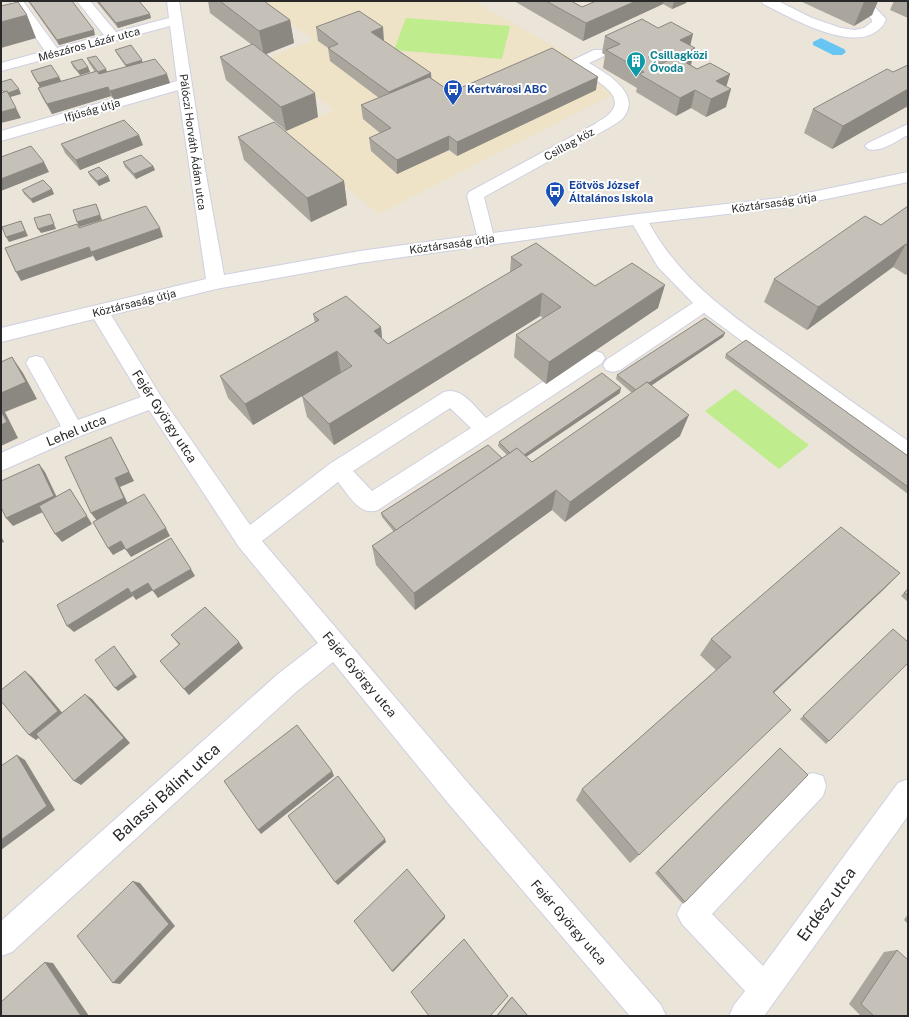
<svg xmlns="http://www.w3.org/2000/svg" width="909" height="1017" font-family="'Public Sans',sans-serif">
<rect width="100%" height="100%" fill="#ebe4d8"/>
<polygon fill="#eee3c7" points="258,1 474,1 625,88 379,214 280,134 334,110 270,62 275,55 314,40"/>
<g fill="#bfec8d">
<polygon points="406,18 510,26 502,59 394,50"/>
<polygon points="735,389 809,445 779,469 705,411"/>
</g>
<polygon fill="#66c5f2" points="821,38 844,49 846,52 842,55 833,55 813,45 813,42"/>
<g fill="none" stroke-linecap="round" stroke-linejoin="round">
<g stroke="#ced0e2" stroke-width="2">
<g id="minor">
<path d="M10,1H23L57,48L104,35L77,1H90L116,32L169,18L167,1H179L205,169L224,275L360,251L477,235L467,196L469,192L595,124C600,120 606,118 610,113C631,91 579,74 571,63L573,60L594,50H604L606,53L604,56L589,63C606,73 643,94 623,118C618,123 611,126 605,130L484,197L493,233L638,214L788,197L908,172V182L788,207L649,223C681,282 735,318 789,356C828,385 868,413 908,441V460L901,458L704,313L620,370L613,372L606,370L603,365L606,360L693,303L658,267L633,225L360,263L216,289L111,315L160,395L250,525L331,463L444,392C461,386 475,407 486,418L588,353L595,351L602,353L605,358L602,363L378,510C360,517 348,494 338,482L262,541L468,783L661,1005L666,1016H630L448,803L333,662L296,692L12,952L1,956V921L278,674L318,643L239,547L149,410L80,436L1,471V453L61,426L26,363L29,358L36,356L43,358L78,420L141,397L94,319L1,342V328L206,279L178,90L1,141V131L177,81L170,26L1,71V63L45,51ZM450,408L471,428L372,491L353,471Z"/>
<path d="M762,1H778L812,18L841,28L855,30L864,28L872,22V20L858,3L859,1H869L886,19C884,25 882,27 877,31C849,52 790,17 763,4Z"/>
<path d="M908,124V135C896,141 881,153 868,149L865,146L868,143Z"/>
<polygon points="813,773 823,776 826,786 823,796 712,914 763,966 898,783 908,779 908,816 764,1016 729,1016 734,1005 745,991 682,924 677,914 682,904 803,776"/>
</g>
</g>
<use href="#minor" fill="#fff" fill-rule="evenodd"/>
</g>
<g fill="#aaa69e">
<polygon points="28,1 72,1 95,35 59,45"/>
<polygon points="96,1 139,1 151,18 118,28"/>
<polygon points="208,1 264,1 290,20 294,43 265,54 318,117 286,131 226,80 220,57 252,45 210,13"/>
<polygon points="514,1 571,1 582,7 596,1 687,1 686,3 672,9 663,4 583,41"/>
<polygon points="800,1 878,1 872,15 854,26"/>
<polygon points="894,1 908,1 908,18 890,10"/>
<polygon points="316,27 384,41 431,73 431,78 451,92 596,90 457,156 449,150 397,174 371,151 369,138 380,133 363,119 361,105 379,98 330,61 328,48 318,41"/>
<polygon points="605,36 690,45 691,65 697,69 730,74 726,86 726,107 706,117 691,108 676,116 636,92 637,88 603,68 605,55 602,53"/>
<polygon points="115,50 142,62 170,83 114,100 111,96 52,114 42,97 38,88 40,87 33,76 31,71 59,77 61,81 95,72 89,63 87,58 107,72 126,67 117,54"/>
<polygon points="71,62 88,67 90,72 80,75 73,67"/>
<polygon points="908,65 908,109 906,107 832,149 804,133 813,109 893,72"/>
<polygon points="238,137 344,181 347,205 311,222 244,160"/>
<polygon points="61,144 143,145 80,170 65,153"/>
<polygon points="123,162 153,166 155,170 136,179 125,167"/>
<polygon points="88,172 108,176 110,181 99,186 90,176"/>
<polygon points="22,190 54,194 33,203 24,194"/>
<polygon points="908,206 908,273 906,275 893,267 807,330 764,302 774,279 881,225"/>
<polygon points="511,257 595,286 658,308 546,384 514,357 516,335 543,318 540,316 334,445 307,417 302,396 253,425 228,398 220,376 315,323 313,314 381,327 382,339 388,344 510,273"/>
<polygon points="725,333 723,337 651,385 680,436 565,522 552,510 415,610 376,565 372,546 394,532 382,517 381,513 502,458 507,455 498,446 499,442 620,393 526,457 532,462 632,393 616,379 617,375"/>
<polygon points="726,354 908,456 908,494 725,358"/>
<polygon points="900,573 882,591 774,693 639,855 630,863 576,800 582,789 716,670 700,655 711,639"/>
<polygon points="908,588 908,602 901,596"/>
<polygon points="893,629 829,741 826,744 800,719"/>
<polygon points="171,635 243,648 189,695 160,661 179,645"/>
<polygon points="780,748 685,902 683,904 655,873"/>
<polygon points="908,914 908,924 904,920"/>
<polygon points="897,950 908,1016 861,1016 849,1004 884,952"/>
<polygon points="512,997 528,1016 496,1016 510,998"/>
</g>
<g fill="#8b8781">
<polygon points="636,1 664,1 663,4 583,41 586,23"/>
<polygon points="674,1 687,1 686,3 672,9"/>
<polygon points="866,1 878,1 872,15 854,26 864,2"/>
<polygon points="150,14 151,18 118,28 116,23"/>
<polygon points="27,15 36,38 1,48 1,22"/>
<polygon points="290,20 294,43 264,55 259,31"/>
<polygon points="383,27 384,41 372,45 371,32"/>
<polygon points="94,30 95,35 59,45 57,40"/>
<polygon points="693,34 689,51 695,48 691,65 672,74 680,40"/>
<polygon points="660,51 657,68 648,57"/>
<polygon points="142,60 143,65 128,69 126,65"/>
<polygon points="88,67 90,72 80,75 78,71"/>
<polygon points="106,69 108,74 99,77 98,72"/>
<polygon points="431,73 432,87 390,105 389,92"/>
<polygon points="167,74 170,83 114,100 110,91"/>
<polygon points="730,74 725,91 716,81"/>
<polygon points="59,77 61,81 40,88 38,83"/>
<polygon points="598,77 596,90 457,156 457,142"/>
<polygon points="108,87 111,96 52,114 47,104"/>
<polygon points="19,89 21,94 7,98 4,94"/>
<polygon points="731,89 726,107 706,117 711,99"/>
<polygon points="908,89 908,103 906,107 832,149 843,126"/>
<polygon points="695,90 691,108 676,116 680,98"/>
<polygon points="315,93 318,117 286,131 281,107"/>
<polygon points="16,108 21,118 1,123 1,112"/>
<polygon points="139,135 143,145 80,170 76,160"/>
<polygon points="449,136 449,150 397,174 397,160"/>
<polygon points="44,162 49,172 1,191 1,179"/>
<polygon points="153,166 155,170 136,179 134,174"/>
<polygon points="108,176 110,181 99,186 97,181"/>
<polygon points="344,181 347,205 311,222 307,198"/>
<polygon points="52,189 54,194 33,203 31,199"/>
<polygon points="96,204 102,220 79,227 77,222"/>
<polygon points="50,214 56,229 41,233 38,229"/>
<polygon points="21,221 28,236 9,242 6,237"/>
<polygon points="160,228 163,237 96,261 91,252"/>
<polygon points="906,244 893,267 807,330 818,307"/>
<polygon points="89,247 93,256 21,281 16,272"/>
<polygon points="665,285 658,308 546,384 549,362"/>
<polygon points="542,293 540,316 334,445 329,424"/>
<polygon points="381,327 383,350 374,331"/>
<polygon points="725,333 723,337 636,396 637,391"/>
<polygon points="337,351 341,373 253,425 245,404"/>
<polygon points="12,357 23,373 37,399 5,412 18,438 1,446 1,393"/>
<polygon points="621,388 620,393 517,463 518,459"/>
<polygon points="689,415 680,436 565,522 570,502"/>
<polygon points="111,437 134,481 120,487 129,506 97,521 91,513"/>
<polygon points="39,464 45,472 60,504 13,526 6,518"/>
<polygon points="70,489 92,524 62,542 55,534"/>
<polygon points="556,490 552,510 415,610 414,593"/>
<polygon points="166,528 170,536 131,557 126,550"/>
<polygon points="1,536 4,542 1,543"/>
<polygon points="121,541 126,548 113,555 108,548"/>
<polygon points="191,569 195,576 158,598 153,591"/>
<polygon points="900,573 882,591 759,706 773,692"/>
<polygon points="148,583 153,590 136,600 131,593"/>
<polygon points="128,588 133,596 74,632 67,626"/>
<polygon points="239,642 243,648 189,695 184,689"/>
<polygon points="114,646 137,677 118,691 115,688"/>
<polygon points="25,671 32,677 65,716 36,740 29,735"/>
<polygon points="85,694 92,699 130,743 81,785 74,781"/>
<polygon points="17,755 25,760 55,810 1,850 1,840"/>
<polygon points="332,771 334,776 261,834 258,830"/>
<polygon points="385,839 386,842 338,885 335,882"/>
<polygon points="133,881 140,883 175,926 120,984 113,983"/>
<polygon points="445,916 445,918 393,972 392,971"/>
<polygon points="45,962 53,963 89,1016 81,1016"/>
</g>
<g fill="#c6c1b8" stroke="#8b8781" fill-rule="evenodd">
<polygon points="29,1 72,1 94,30 57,40"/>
<polygon points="98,1 139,1 150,14 116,23"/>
<polygon points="220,1 264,1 290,20 259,31"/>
<polygon points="546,1 571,1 582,7 596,1 636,1 586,23"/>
<polygon points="18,2 27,15 1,22 1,6"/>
<polygon points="359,11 383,27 371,32 431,73 389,92 328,48 338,44 316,27"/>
<path d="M642,19L658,28L671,22L693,34L680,40L695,48L676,57L697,69L710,63L730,74L716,81L731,89L711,99L695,90L680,98L639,74L644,72L606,50L620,44L605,36ZM660,51L673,58L661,64L648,57Z"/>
<polygon points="253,44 315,93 281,107 220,57"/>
<polygon points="131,45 142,60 126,65 115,50"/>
<polygon points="552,48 598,77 457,142 449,136 397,160 369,138 391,128 361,105 429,77 451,92"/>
<polygon points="96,56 106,69 98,72 87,58"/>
<polygon points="82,59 88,67 78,71 71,62"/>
<polygon points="155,59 167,74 110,91 108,87 47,104 38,88 97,71 99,74"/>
<polygon points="51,65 59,77 38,83 31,71"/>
<polygon points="908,65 908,89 843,126 813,109 887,69 893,72"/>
<polygon points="11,79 19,89 8,93 7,91 4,92 1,89 1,82"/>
<polygon points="7,91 16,108 1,112 1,93"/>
<polygon points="124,120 139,135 76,160 61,144"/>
<polygon points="274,122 344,181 307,198 238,137"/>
<polygon points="31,146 44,162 1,179 1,157"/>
<polygon points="141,155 153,166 134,174 123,162"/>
<polygon points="99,167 108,176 97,181 88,172"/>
<polygon points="43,180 52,189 31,199 22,190"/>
<polygon points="96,204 100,215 77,222 73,210"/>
<polygon points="146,206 160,228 91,252 89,247 16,272 5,248 77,224 79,228"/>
<polygon points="908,206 908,245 906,244 818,307 774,279 865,216 881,225"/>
<polygon points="50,214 54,224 38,229 34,218"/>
<polygon points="21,221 25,231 6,237 2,227"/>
<polygon points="536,243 595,286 632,263 665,285 549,362 516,335 561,307 542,293 329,424 302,396 352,366 337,351 245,404 220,376 319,320 313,314 346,296 381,327 374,331 388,344 522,265 511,257"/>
<polygon points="705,318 725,333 649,383 647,382 636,390 617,375"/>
<polygon points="746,340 908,456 908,487 726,354"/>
<polygon points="12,357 26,382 1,393 1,362"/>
<polygon points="602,373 621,388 524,455 517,448 510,453 499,442"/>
<polygon points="647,382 689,415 570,502 556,490 414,593 372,546 517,448 532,462"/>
<polygon points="1,411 7,422 1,425"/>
<polygon points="111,437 129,472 115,478 124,498 91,513 65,457"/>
<polygon points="488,445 502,458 396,530 381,513"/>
<polygon points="39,464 54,496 6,518 1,507 1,481"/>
<polygon points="70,489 87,516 55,534 39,506"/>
<polygon points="144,494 166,528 126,550 121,541 108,548 93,522"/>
<polygon points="841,527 900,573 773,692 791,710 639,855 582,789 731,657 711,639"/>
<polygon points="171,538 191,569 153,591 148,583 131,593 128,588 67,626 57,605"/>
<polygon points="908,589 908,595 904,593"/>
<polygon points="205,607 239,642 184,689 160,661 180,644 171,635"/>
<polygon points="893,629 908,642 908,663 829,741 803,716"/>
<polygon points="114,646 134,674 115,688 95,660"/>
<polygon points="25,671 58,711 29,735 1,701 1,690"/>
<polygon points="85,694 124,738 74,781 36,734"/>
<polygon points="297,725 332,771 258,830 224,781"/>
<polygon points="780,748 808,775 685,902 658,871"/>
<polygon points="17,755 47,806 1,840 1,766"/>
<polygon points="338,776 385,839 335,882 288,816"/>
<polygon points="407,869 445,916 392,971 354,921"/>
<polygon points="133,881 169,924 113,983 77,936"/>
<polygon points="464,939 508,996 490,1016 429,1016 411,992"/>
<polygon points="897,950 908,960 908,1016 874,1016 861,1004"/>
<polygon points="45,962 81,1016 1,1016 1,1002"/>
<polygon points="512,997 528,1016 497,1016"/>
</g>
<defs>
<g id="building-pin" transform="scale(1)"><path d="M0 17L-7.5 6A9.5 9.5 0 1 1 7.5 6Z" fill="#0f9aa8" stroke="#fff"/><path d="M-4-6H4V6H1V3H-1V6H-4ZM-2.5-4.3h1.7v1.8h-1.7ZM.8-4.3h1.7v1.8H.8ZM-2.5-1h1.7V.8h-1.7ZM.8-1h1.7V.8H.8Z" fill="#fff"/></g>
<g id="bus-pin" transform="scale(1)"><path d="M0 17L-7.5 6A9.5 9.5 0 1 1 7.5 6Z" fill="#1a4fb4" stroke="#fff"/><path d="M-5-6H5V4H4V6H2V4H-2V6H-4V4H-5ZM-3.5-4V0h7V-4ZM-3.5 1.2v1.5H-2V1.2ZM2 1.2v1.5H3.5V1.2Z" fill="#fff"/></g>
</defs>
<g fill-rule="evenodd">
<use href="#building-pin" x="636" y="61"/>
<use href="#bus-pin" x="453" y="89"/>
<use href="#bus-pin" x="555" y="191"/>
</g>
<g text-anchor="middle" stroke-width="4" stroke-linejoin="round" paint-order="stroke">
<g font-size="11" fill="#282828" stroke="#fff">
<text transform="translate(89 44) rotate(-15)" y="4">Mészáros Lázár utca</text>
<text transform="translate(92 110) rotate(-16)" y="4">Ifjúság útja</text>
<text transform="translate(193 142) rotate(82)" y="4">Pálóczi Horváth Ádám utca</text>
<text transform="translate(569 144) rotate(-29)" y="4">Csillag köz</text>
<text transform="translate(774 203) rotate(-8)" y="4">Köztársaság útja</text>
<text transform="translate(452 244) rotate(-8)" y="4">Köztársaság útja</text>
<text transform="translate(134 303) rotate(-14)" y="4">Köztársaság útja</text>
</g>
<g font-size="11" font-weight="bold" fill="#0d838f" stroke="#fff" text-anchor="start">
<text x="650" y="59">Csillagközi<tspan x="650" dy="13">Óvoda</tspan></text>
</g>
<g font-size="11" font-weight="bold" fill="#164399" stroke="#fff" text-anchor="start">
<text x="467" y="93">Kertvárosi ABC</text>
<text x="569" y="189">Eötvös József<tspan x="569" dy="13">Általános Iskola</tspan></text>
</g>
<g font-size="13" fill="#282828" stroke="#fff">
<text transform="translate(165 416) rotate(57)" y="5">Fejér György utca</text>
<text transform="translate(76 430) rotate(-22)" y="5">Lehel utca</text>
<text transform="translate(360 674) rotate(50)" y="5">Fejér György utca</text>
<text transform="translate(569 922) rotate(49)" y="5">Fejér György utca</text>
</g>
<g font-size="16" fill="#282828" stroke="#fff">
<text transform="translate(166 792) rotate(-42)" y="6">Balassi Bálint utca</text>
<text transform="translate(826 904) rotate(-54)" y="6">Erdész utca</text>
</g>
</g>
<rect width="909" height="1017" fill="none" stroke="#282828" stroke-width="4"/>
</svg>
